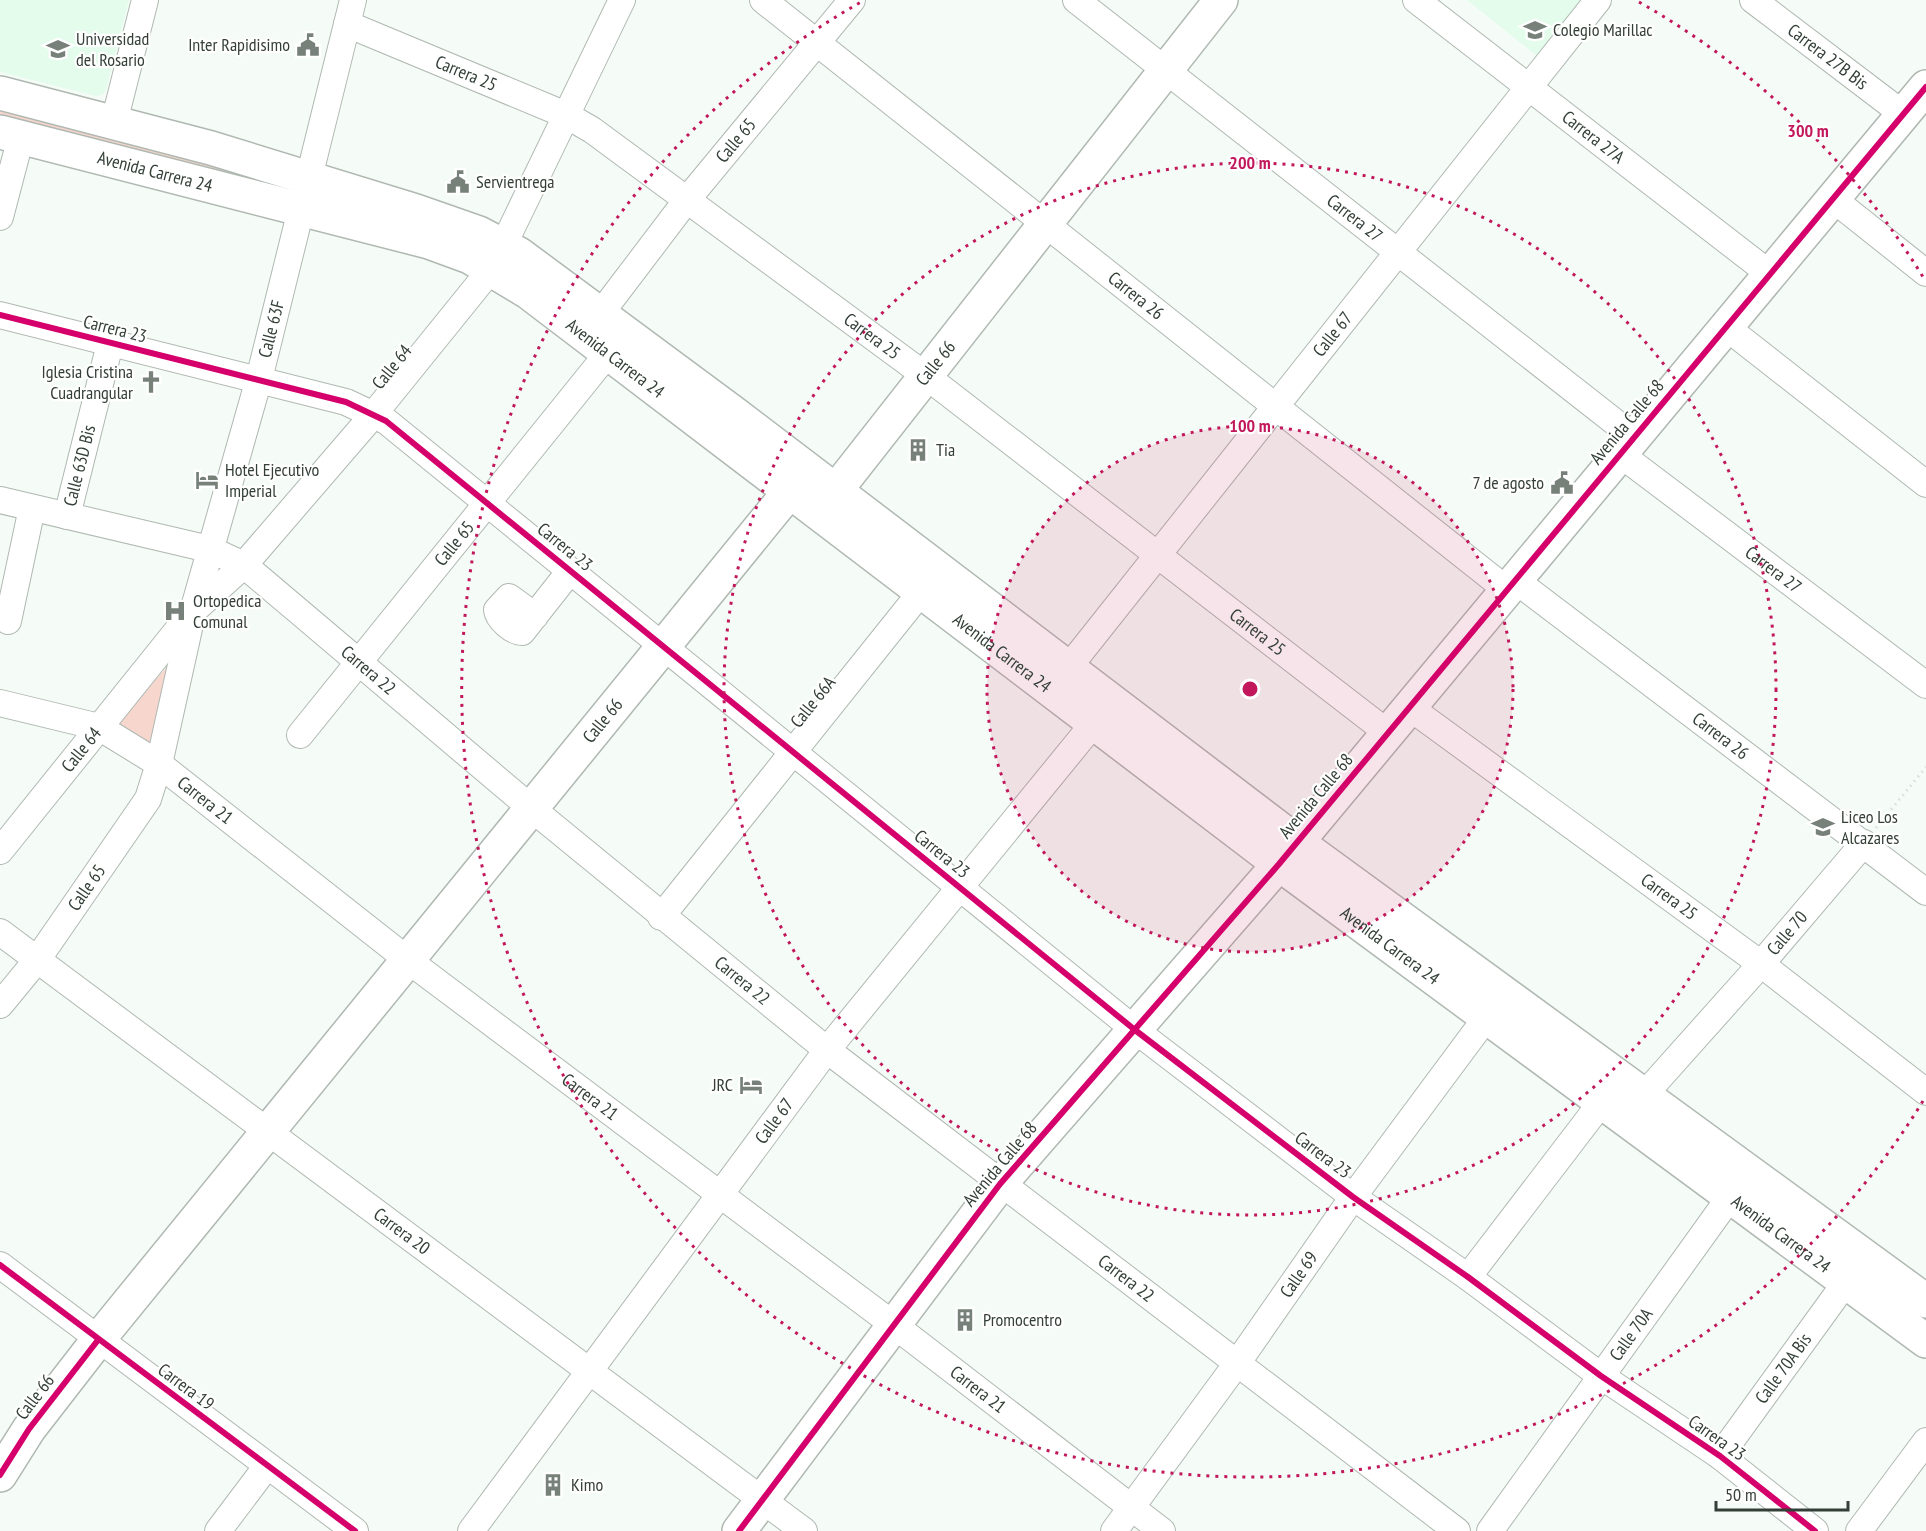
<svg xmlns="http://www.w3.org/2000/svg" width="1926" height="1531" font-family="'PT Sans Narrow',sans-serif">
<rect width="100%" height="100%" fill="#f5fcf7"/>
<g fill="#e4fcec">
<polygon points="0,0 129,0 106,90 102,95 96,96 0,72"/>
<polygon points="1467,0 1588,0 1542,60"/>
</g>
<g fill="#f7d7cd">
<polygon points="0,101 288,181 283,196 0,123"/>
<polygon points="172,661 154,752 116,725"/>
</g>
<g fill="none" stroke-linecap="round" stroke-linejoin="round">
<g stroke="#b0b8b2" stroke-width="28">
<g id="minor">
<path id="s1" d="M763,0L1507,590"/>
<path id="s2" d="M1076,0L1634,437"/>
<path id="s3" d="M1416,0L1770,274"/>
<path id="s4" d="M1753,0L1903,114"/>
<path id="s5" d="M347,24L566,115L592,130L926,376L1388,733"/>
<polyline points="114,122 145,0"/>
<polyline points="1833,199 1926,273"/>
<polyline points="0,217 21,137"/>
<polyline points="504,244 622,0"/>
<path id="s6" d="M601,313L686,201L852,0"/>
<polyline points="0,315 346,402 386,421 1135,1030 1353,1197 1468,1277 1601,1376 1720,1456 1815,1531"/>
<polyline points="1726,327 1926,484"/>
<path id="s7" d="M1620,454L1926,685"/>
<path id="s8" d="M0,500L209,549L244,565L531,808L827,1050L1457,1531"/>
<path id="s9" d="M67,516L110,344"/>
<path id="s10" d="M1515,580L1926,892"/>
<path d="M535,616L509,597L497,610C498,619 513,632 522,632L570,571"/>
<polyline points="8,621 32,508"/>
<path id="s11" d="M1068,668L1598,0"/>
<path id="s12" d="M0,703L99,727L159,764L413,964L894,1325L1162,1531"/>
<path id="s13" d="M1409,707L1761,964L1926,1092"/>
<path id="s14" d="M300,735L609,352"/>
<path id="s15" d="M0,851L193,611L244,565L374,414L492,268"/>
<polyline points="661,917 921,592"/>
<path id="s16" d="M0,932L804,1531"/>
<path id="s17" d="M0,1005L37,960L148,799L159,764L193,611L259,379L353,0"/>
<path id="s18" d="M1644,1095L1761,964L1864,843"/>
<polyline points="0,1265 355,1531"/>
<polyline points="1468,1277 1601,1103"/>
<path id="s19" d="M1720,1456L1846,1282"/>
<polyline points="218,1531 267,1466"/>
<path id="s20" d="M471,1531L827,1050L1094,723"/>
<path id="s21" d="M1114,1531L1238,1362L1353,1197L1486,1018"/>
<path id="s22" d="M1490,1531L1730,1197"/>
<polyline points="1859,1531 1926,1441"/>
</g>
</g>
<g stroke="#b0b8b2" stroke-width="36">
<g id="major">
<polyline points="0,93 211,148 416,211 479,233 519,254 735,414 1297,842 1926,1301"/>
<path id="s23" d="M0,132L429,242L470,257L528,292L1279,864L1926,1341"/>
<path id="s24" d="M822,508L1221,0"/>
<path id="s25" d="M0,1475L29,1429L98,1340L790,491"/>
<polyline points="739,1531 1000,1184 1279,864 1926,87"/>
</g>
</g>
<polyline stroke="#dbdddb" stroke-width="3" stroke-dasharray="1.5 4.5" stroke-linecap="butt" points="1876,828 1926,767"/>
<use href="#minor" stroke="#fefffe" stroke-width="26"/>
<use href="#major" stroke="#fefffe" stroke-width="33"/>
<g stroke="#fff" stroke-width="10">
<g id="cycleway">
<polyline points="0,315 346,402 386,421 1135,1030 1353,1197 1468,1277 1601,1376 1720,1456 1815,1531"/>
<polyline points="0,1265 355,1531"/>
<polyline points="0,1475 29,1429 98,1340"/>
<polyline points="739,1531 1000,1184 1279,864 1926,87"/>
</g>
</g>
<use href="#cycleway" stroke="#d6006c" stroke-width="6"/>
</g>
<circle cx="1250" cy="689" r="263" fill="#c2185b" fill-opacity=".12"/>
<g fill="none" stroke="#c2185b" stroke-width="3" stroke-dasharray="3 6">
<circle cx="1250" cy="689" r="263"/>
<circle cx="1250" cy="689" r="526"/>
<path d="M1923 1101A789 789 0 1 1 861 2M1639 2A789 789 0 0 1 1923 277"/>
</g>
<defs>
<g id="university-bare" transform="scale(1.8)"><path d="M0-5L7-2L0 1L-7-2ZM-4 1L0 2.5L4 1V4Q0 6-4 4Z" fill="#77817a" stroke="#fff" stroke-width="2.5" paint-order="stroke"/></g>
<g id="civic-bare" transform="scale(1.8)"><path d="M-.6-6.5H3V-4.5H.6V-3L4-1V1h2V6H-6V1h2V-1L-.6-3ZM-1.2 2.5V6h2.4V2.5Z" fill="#77817a" stroke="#fff" stroke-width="2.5" paint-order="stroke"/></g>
<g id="church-bare" transform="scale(1.8)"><path d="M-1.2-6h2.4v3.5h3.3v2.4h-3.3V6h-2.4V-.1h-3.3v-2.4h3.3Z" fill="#77817a" stroke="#fff" stroke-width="2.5" paint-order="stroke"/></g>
<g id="building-bare" transform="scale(1.8)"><path d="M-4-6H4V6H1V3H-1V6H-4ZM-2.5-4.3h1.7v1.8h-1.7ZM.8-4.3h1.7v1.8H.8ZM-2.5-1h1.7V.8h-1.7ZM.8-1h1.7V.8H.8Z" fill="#77817a" stroke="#fff" stroke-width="2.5" paint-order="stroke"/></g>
<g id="hotel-bare" transform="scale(1.8)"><path d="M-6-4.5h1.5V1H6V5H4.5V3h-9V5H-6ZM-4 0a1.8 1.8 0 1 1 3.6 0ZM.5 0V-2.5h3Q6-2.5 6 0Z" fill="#77817a" stroke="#fff" stroke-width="2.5" paint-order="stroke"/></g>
<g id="hospital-bare" transform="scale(1.8)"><path d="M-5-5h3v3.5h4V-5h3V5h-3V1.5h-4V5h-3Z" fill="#77817a" stroke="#fff" stroke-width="2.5" paint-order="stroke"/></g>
<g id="school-bare" transform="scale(1.8)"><path d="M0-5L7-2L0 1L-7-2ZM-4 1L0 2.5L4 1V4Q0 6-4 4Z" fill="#77817a" stroke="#fff" stroke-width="2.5" paint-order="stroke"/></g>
</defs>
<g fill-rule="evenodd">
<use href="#university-bare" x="1535" y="30"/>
<use href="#civic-bare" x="308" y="45"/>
<use href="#university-bare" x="58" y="49"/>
<use href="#civic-bare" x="458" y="182"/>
<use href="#church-bare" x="151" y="382"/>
<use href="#building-bare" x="918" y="450"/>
<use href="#hotel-bare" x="207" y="480"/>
<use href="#civic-bare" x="1562" y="483"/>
<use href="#hospital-bare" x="175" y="611"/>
<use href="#school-bare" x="1823" y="827"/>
<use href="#hotel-bare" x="751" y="1085"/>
<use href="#building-bare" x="965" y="1320"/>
<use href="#building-bare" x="553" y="1485"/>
</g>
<g text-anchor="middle" stroke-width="4.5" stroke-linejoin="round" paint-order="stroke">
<g font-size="18" fill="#333f37" stroke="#fff" text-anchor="start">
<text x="1553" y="36">Colegio Marillac</text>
<text x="76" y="45">Universidad<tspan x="76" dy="21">del Rosario</tspan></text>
<text x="290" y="51" text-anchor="end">Inter Rapidisimo</text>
<text x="476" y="188">Servientrega</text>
<text x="133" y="378" text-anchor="end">Iglesia Cristina<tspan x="133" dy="21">Cuadrangular</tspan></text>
<text x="936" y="456">Tia</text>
<text x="225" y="476">Hotel Ejecutivo<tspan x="225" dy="21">Imperial</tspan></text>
<text x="1544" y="489" text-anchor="end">7 de agosto</text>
<text x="193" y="607">Ortopedica<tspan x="193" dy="21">Comunal</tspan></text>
<text x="1841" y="823">Liceo Los<tspan x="1841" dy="21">Alcazares</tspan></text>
<text x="733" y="1091" text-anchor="end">JRC</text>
<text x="983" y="1326">Promocentro</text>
<text x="571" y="1491">Kimo</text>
</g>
<g font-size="18" fill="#333f37" stroke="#fff">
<text dy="6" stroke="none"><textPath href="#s4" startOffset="94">Carrera 27B Bis</textPath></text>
<text dy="6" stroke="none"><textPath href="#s5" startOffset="129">Carrera 25</textPath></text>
<text dy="6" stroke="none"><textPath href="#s3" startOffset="224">Carrera 27A</textPath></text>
<text dy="6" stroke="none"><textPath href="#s6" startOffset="219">Calle 65</textPath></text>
<text dy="6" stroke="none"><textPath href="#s23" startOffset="160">Avenida Carrera 24</textPath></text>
<text dy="6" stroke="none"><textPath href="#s2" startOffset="354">Carrera 27</textPath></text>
<text dy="6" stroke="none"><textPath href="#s1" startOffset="476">Carrera 26</textPath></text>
<text transform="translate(115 329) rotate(14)" y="6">Carrera 23</text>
<text dy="6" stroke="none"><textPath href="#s17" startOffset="740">Calle 63F</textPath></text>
<text dy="6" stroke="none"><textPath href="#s11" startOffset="426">Calle 67</textPath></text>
<text dy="6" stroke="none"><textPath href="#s5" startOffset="615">Carrera 25</textPath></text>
<text dy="6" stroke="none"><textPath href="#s23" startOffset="664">Avenida Carrera 24</textPath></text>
<text dy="6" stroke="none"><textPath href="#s24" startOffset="184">Calle 66</textPath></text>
<text transform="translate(392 367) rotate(-51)" y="6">Calle 64</text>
<text transform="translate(1627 422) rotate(-50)" y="6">Avenida Calle 68</text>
<text dy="6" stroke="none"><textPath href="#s9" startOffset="52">Calle 63D Bis</textPath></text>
<text dy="6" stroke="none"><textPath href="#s14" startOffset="246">Calle 65</textPath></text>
<text transform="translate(565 547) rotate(39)" y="6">Carrera 23</text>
<text dy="6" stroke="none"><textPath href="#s7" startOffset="192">Carrera 27</textPath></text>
<text dy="6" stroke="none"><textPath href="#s5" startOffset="1101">Carrera 25</textPath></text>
<text dy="6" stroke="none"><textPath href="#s23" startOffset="1150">Avenida Carrera 24</textPath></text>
<text dy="6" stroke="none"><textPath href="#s8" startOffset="416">Carrera 22</textPath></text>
<text transform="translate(813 702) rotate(-51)" y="6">Calle 66A</text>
<text dy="6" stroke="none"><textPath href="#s25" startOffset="966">Calle 66</textPath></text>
<text dy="6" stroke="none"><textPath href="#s10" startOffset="258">Carrera 26</textPath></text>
<text dy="6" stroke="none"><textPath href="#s15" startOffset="130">Calle 64</textPath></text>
<text transform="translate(1316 796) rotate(-50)" y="6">Avenida Calle 68</text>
<text dy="6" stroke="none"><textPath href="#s12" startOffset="231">Carrera 21</textPath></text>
<text transform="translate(942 854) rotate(39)" y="6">Carrera 23</text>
<text dy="6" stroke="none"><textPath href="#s17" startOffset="146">Calle 65</textPath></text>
<text dy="6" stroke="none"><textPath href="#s13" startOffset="322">Carrera 25</textPath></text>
<text dy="6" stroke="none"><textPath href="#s18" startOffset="216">Calle 70</textPath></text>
<text dy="6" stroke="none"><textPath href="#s23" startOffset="1636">Avenida Carrera 24</textPath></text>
<text dy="6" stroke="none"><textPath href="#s8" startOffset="902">Carrera 22</textPath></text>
<text dy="6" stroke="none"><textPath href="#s12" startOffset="717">Carrera 21</textPath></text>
<text dy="6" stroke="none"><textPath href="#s20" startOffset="510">Calle 67</textPath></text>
<text transform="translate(1323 1155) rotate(37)" y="6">Carrera 23</text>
<text transform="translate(1000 1164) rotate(-50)" y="6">Avenida Calle 68</text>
<text dy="6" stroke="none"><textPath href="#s16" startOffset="501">Carrera 20</textPath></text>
<text dy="6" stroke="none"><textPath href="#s23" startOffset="2122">Avenida Carrera 24</textPath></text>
<text dy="6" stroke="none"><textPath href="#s21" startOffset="316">Calle 69</textPath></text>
<text dy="6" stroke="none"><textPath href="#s8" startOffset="1388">Carrera 22</textPath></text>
<text dy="6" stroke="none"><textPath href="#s22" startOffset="242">Calle 70A</textPath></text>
<text dy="6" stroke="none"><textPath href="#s19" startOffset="108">Calle 70A Bis</textPath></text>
<text transform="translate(186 1387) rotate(37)" y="6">Carrera 19</text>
<text dy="6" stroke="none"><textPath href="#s12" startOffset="1203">Carrera 21</textPath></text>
<text transform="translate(35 1397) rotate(-53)" y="6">Calle 66</text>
<text transform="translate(1717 1438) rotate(35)" y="6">Carrera 23</text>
</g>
</g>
<circle cx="1250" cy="689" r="9" fill="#c2185b" stroke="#fff" stroke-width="3"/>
<g font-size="18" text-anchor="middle" font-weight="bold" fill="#c2185b" stroke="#fff" stroke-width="4.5" stroke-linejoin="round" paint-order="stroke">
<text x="1808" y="137">300 m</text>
<text x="1250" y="169">200 m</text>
<text x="1250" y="432">100 m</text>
</g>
<path d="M1716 1501v9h132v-9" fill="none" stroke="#333f37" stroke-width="3"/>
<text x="1725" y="1501" font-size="18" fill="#333f37" stroke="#ffffff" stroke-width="4.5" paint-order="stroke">50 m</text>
</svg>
